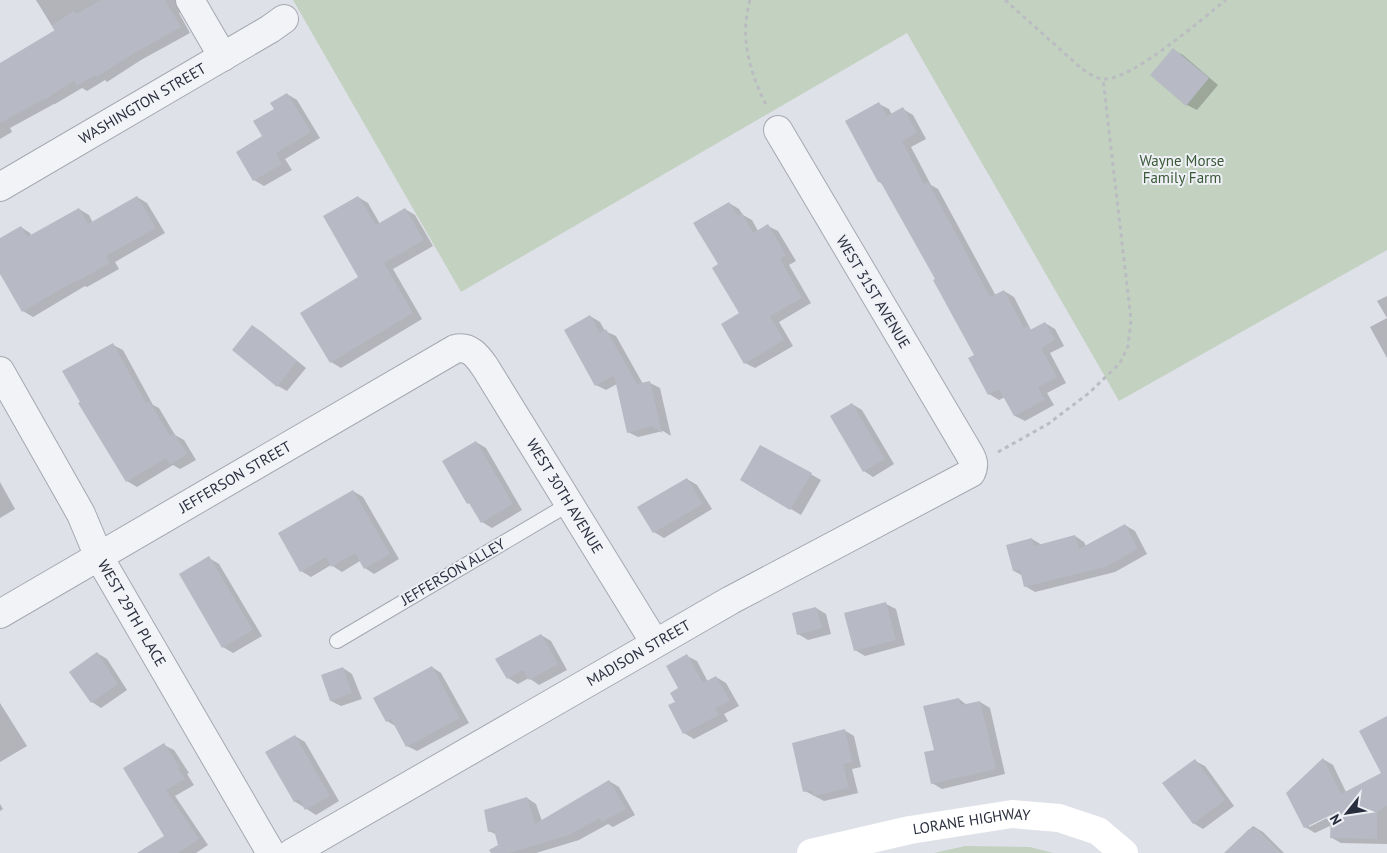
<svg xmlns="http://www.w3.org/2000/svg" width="1387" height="853" font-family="'PT Sans',sans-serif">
<rect width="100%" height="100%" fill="#dfe1e8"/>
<g fill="#c3d1c1">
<polygon points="293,0 1387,0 1387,250 1119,401 907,33 461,292"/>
<polygon points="965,846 1030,847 1053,853 934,853"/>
</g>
<g fill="#0003" fill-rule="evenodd">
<polygon points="36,0 185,0 185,9 179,13 190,33 141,60 107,82 105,80 87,91 82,88 55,104 54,104 10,128 12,132 0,139 0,69 55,31"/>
<polygon points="1173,50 1183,55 1218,85 1197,110 1187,105"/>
<polygon points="287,94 297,100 320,138 285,159 292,170 264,186 254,180 238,153 264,137 275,110"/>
<polygon points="879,104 889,109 892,115 903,109 913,115 926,139 911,147 931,185 938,189 996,296 1004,291 1014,297 1031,330 1045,323 1055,329 1064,346 1050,353 1066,383 1047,393 1054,405 1025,421 1015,416 1005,397 999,400 989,394 975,355 936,279 883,184 879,182 846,121"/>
<polygon points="137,197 147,203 165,233 115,262 119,269 87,287 85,286 33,317 23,311 0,271 0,239 21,227 30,233 32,236 79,209 89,215 93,223"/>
<polygon points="358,197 368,203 380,224 405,209 415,215 433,246 393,269 422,319 341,368 331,362 360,278"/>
<polygon points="729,203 739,209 743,215 752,220 758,231 768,226 778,231 796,261 789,265 811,303 779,322 793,346 755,368 745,363 741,314 720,265"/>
<polygon points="1387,296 1387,358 1370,327 1387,318 1377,301"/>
<polygon points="590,316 600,322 605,331 616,336 643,384 650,383 660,388 671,436 663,431 638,437 628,432 617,384 606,390 596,385"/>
<polygon points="253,326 262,332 306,368 287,391 278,386"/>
<polygon points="113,345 123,350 153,405 159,408 175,435 184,440 196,460 180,469 173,465 137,487 127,481"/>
<polygon points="852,404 862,410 894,464 873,477 864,471"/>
<polygon points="476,442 486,448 522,510 492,528 482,522 471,504 468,503"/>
<polygon points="761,446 821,480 801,515 741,479"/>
<polygon points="687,479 697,485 712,509 664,538 654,532"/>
<polygon points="0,482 15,509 0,518"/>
<polygon points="353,491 363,497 399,559 374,574 365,568 360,561 342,572 331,565 311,577 301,571"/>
<polygon points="1125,525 1135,531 1147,554 1115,572 1035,592 1025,586 1023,576 1014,571 1032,539 1042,545 1075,536 1084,542 1086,546"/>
<polygon points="209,558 219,564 262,636 233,653 223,647"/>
<polygon points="886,604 896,609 905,645 865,656 855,650"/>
<polygon points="816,608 826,614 831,634 808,640 798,634"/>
<polygon points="541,635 551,641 567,670 539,685 529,678 518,684 508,678"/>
<polygon points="97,653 107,659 127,690 101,708 92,702"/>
<polygon points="687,656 697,661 708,682 716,677 726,683 739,706 724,714 728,721 694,739 684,733 670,706 676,703"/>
<polygon points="432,667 441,673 469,723 417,751 407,746 397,727 387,721"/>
<polygon points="343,668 352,674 362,699 341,706 331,701 322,676"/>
<polygon points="959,699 967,705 980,702 990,708 1005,774 942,789 932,783 935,751"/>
<polygon points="0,703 27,746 0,762"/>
<path d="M1387,718V844L1341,843L1332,838V825L1315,833L1305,827L1323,759L1333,765L1346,792L1383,774ZM1336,811L1337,813L1309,827V824Z"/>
<polygon points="844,730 854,736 861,767 852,769 858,793 824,801 805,791 815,737"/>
<polygon points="295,736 305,742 339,801 316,815 294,801"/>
<polygon points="164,745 174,750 189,773 187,774 194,785 175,796 208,845 196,853 140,853 165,836"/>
<polygon points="1195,761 1205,766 1234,806 1203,829 1193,823"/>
<polygon points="609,781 619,787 635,815 613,827 608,824 579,840 536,853 492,853 500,845 497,835 489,831 527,798 536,804 542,821"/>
<polygon points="0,804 3,809 0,811"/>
<polygon points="1253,826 1263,832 1284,853 1226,853"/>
</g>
<g fill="#b7bac4">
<polygon points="101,0 165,0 181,27 131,55 97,77 95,75 77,86 74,81 44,100 44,99 0,123 0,63 55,30 52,25 74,11 76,14"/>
<polygon points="1173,48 1209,78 1186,106 1150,75"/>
<polygon points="287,93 311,132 276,153 282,164 253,181 236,152 262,136 253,121 274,109 270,103"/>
<polygon points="879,102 887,116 903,107 917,133 902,141 924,184 928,182 990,297 1004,290 1024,328 1028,326 1030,330 1045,322 1055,340 1041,348 1057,377 1038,387 1045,400 1014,416 999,389 988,395 968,358 974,355 933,280 935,279 880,181 878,182 845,121"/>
<polygon points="137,196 156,228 106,256 110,263 76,282 75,281 22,312 0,274 0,238 21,226 27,237 79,208 88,224"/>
<polygon points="358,196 376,225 405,208 424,240 384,263 413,313 330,363 300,313 358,277 323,216"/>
<polygon points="729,202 738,216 742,213 753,233 768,224 786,255 780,259 802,298 770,316 784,340 744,364 721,324 739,313 712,268 718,264 693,223"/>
<polygon points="590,315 600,333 606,329 637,384 650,381 662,433 652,426 627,433 614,375 595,386 564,330"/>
<polygon points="252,325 297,361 277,387 232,350"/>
<polygon points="113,343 146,403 149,401 170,436 174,433 187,454 170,465 166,458 126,482 78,403 80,402 62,371"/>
<polygon points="852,403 885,459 863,472 830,416"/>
<polygon points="476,441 513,504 481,523 469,503 467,504 442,461"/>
<polygon points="760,445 812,473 790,510 740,480"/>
<polygon points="687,478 703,504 653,533 637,507"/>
<polygon points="353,490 390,554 364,569 355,553 331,567 326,557 300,572 278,533"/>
<polygon points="1125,524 1138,549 1105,567 1024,587 1020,570 1013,571 1006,545 1032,538 1034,546 1075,535 1079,549"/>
<polygon points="209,556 253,630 222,648 179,574"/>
<polygon points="886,602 896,640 854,651 844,613"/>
<polygon points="816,607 822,628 797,635 792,613"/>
<polygon points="541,634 558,664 529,680 523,670 507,679 495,659"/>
<polygon points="97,652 118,684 91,703 69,672"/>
<polygon points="687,654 703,683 716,676 730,701 715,708 719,715 683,734 668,705 675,702 670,693 678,688 666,666"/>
<polygon points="432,666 460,718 406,747 391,719 386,722 373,698"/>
<polygon points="343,667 352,693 330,701 321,675"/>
<polygon points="959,698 961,705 980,701 996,769 931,784 924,752 934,750 923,706"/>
<polygon points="1387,716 1387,806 1377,811 1377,839 1330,838 1331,815 1304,828 1286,793 1323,758 1341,794 1381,773 1359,731"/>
<polygon points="845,729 852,762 843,764 849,788 813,796 812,790 803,792 792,743"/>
<polygon points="295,735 330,796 305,810 299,799 294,802 265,752"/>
<polygon points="164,743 180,768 178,768 185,779 166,790 199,839 178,853 137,853 164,836 123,768"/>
<polygon points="1195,759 1225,800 1193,824 1162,783"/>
<polygon points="609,780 626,809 602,822 600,818 569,835 509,853 491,853 489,850 498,845 494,830 488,832 484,810 527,797 535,824"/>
<polygon points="1249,829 1257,829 1281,853 1224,853"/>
</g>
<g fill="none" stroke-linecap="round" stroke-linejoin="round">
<g stroke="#a5a8b2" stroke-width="16">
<polyline id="lane" points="337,641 569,504"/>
</g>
<g stroke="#a5a8b2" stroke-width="30">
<g id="street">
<polyline points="190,0 223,57"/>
<path id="s1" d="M0,187L270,29L284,19"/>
<path id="s2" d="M0,371L81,514L99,557L271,853"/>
<path id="s3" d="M0,614L455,349C470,345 478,357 485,367L655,643"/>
<path id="s4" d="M292,853L731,600L971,473C975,465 973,460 969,453L778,130"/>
</g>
</g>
<g stroke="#babcc2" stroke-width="3" stroke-dasharray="4 4" stroke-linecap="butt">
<path d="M750,0C739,39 750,72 767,107"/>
<path d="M1005,0L1081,68C1088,73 1096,79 1105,79C1133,79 1202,19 1226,0"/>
<polyline points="998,452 1048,424 1089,393 1120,363 1128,346 1131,320 1103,79"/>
</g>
<use href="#lane" stroke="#f2f3f6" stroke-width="14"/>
<use href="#street" stroke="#f2f3f6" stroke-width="28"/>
<path stroke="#fff" stroke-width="28" id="s5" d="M811,853L910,830L1012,814L1059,818L1098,831L1124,853"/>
</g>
<g text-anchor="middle" stroke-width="4" stroke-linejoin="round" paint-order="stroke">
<g font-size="15" fill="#292e3e" stroke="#eef0f5">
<text dy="5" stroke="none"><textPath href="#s1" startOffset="165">WASHINGTON STREET</textPath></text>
<text transform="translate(873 292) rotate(59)" y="5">WEST 31ST AVENUE</text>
<text dy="5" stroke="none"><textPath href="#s3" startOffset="272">JEFFERSON STREET</textPath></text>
<text dy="5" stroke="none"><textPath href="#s3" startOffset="716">WEST 30TH AVENUE</textPath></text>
<text transform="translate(453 572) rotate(-30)" y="5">JEFFERSON ALLEY</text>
<text dy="5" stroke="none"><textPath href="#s2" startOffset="276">WEST 29TH PLACE</textPath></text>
<text dy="5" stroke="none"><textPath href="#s4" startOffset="400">MADISON STREET</textPath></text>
<text dy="5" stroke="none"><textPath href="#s5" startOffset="164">LORANE HIGHWAY</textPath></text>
</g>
<g font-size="15" fill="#395937" stroke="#eef0f5">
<text x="1182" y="166">Wayne Morse<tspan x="1182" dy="17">Family Farm</tspan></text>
</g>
</g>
<g transform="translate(1347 813) rotate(240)" stroke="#eef0f5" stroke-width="4" paint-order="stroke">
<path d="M0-4L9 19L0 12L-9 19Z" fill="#292e3e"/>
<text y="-8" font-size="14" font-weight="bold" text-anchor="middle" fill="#292e3e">N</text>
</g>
</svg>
